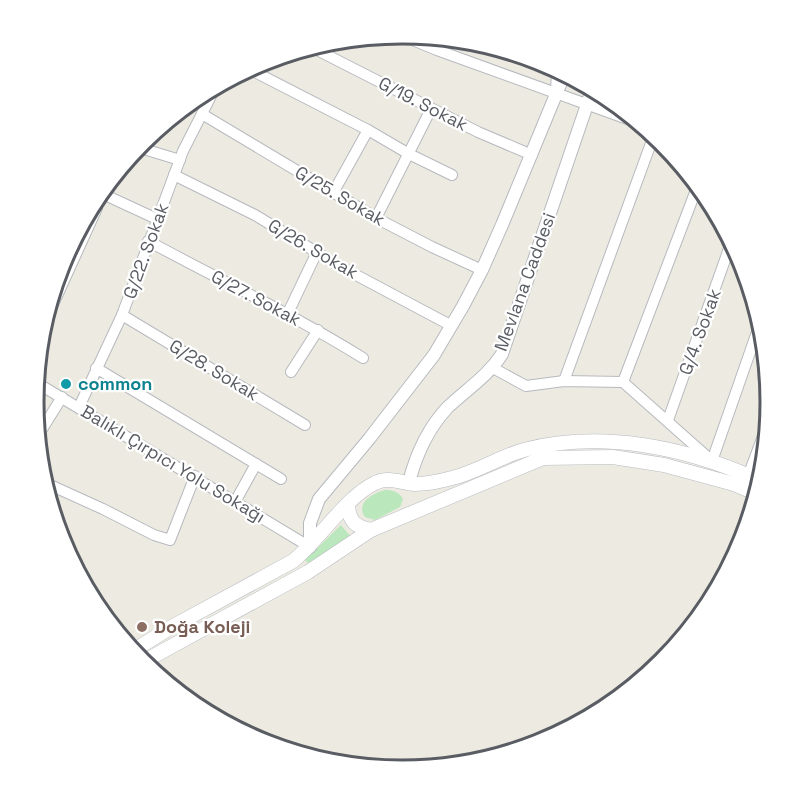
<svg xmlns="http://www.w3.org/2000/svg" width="804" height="804" font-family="'Space Grotesk',sans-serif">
<rect width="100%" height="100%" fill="#edebe1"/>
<g fill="#bbe7bc">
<path d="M385,490C393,490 399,492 403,499L400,507L375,520L365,517C355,503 373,493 385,490Z"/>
<polygon points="341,525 351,537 308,563 305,560"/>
</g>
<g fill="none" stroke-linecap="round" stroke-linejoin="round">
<g stroke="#b6b9be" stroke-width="12">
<g id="minor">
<polyline points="398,34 437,50 633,121"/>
<polyline points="317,50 478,132 532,155"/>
<polyline points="249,69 368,130 409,154 452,175"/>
<polyline points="556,91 557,70"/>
<polyline points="202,114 376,218 432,247 482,270"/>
<polyline points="137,147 180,160"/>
<polyline points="174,175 255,215 341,267 452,326"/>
<polyline points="333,193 368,130"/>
<polyline points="105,195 157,219"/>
<polyline points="376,218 431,109"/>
<path d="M148,241C220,280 294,315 363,358"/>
<polyline points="51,309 97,208"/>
<polyline points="122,315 305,425"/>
<polyline points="287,315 317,252"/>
<polyline points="96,368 281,479"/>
<polyline points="493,368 526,386 564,381 623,382 712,461 757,332"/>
<polyline points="291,372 318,330"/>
<polyline points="564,381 654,135"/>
<polyline points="623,382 696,190"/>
<polyline points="37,383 310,547"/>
<polyline points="79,407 122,315 183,151 212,94"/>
<polyline points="668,420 731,243"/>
<polyline points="39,434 62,397"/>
<polyline points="748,476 766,428"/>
<polyline points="50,485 103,509 154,535 170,540 195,476"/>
<polyline points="235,502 256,464"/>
</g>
</g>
<g stroke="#b6b9be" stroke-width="14">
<g id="tertiary">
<path d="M409,482C416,455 429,427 448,407C467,389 488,376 502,354L591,93"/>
<polyline points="310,547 310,523 319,499 369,439 434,355 463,306 482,270 502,225 564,75"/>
</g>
</g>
<g stroke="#b7bac0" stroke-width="15">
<g id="secondary">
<path d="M348,505C349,521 355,527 371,530"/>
<path d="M133,651L168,629L293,561C319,540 347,496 375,483C388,476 402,483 415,484C426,484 441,481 452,478C477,472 499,457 524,450C601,430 685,447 756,479"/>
<polyline points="141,663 308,572 371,530 543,458 613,457 664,465 734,484 753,492"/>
</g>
</g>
<use href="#minor" stroke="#fff" stroke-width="10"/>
<use href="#tertiary" stroke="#fff" stroke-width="12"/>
<use href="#secondary" stroke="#fff" stroke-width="14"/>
</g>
<circle fill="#0f9aa8" stroke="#fff" stroke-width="2" cx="66" cy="384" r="6"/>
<circle fill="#8d6e63" stroke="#fff" stroke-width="2" cx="142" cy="627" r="6"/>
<g text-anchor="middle" stroke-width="4.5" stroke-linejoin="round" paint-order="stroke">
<g font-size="18" fill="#595d63" stroke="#fff">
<text transform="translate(423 104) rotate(27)" y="6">G/19. Sokak</text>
<text transform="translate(340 196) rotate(30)" y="6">G/25. Sokak</text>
<text transform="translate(313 249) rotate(30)" y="6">G/26. Sokak</text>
<text transform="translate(146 251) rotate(-70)" y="6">G/22. Sokak</text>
<text transform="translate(525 282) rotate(-70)" y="6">Mevlana Caddesi</text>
<text transform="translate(256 298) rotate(28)" y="6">G/27. Sokak</text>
<text transform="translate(700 332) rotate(-70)" y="6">G/4. Sokak</text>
<text transform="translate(214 370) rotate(31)" y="6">G/28. Sokak</text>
<text transform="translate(173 464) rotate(31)" y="6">Balıklı Çırpıcı Yolu Sokağı</text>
</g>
<g font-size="18" font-weight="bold" fill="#0d838f" stroke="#fff" text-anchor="start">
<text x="78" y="390">common</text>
</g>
<g font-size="18" font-weight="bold" fill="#785e54" stroke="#fff" text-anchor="start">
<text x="154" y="633">Doğa Koleji</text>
</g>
</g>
<path d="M0 0H804V804H0ZM44 402a358 358 0 1 1 716 0a358 358 0 1 1-716 0Z" fill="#fff" fill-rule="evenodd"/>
<path fill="none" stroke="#595d63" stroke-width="3" d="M44 402a358 358 0 1 1 716 0a358 358 0 1 1-716 0Z"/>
</svg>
